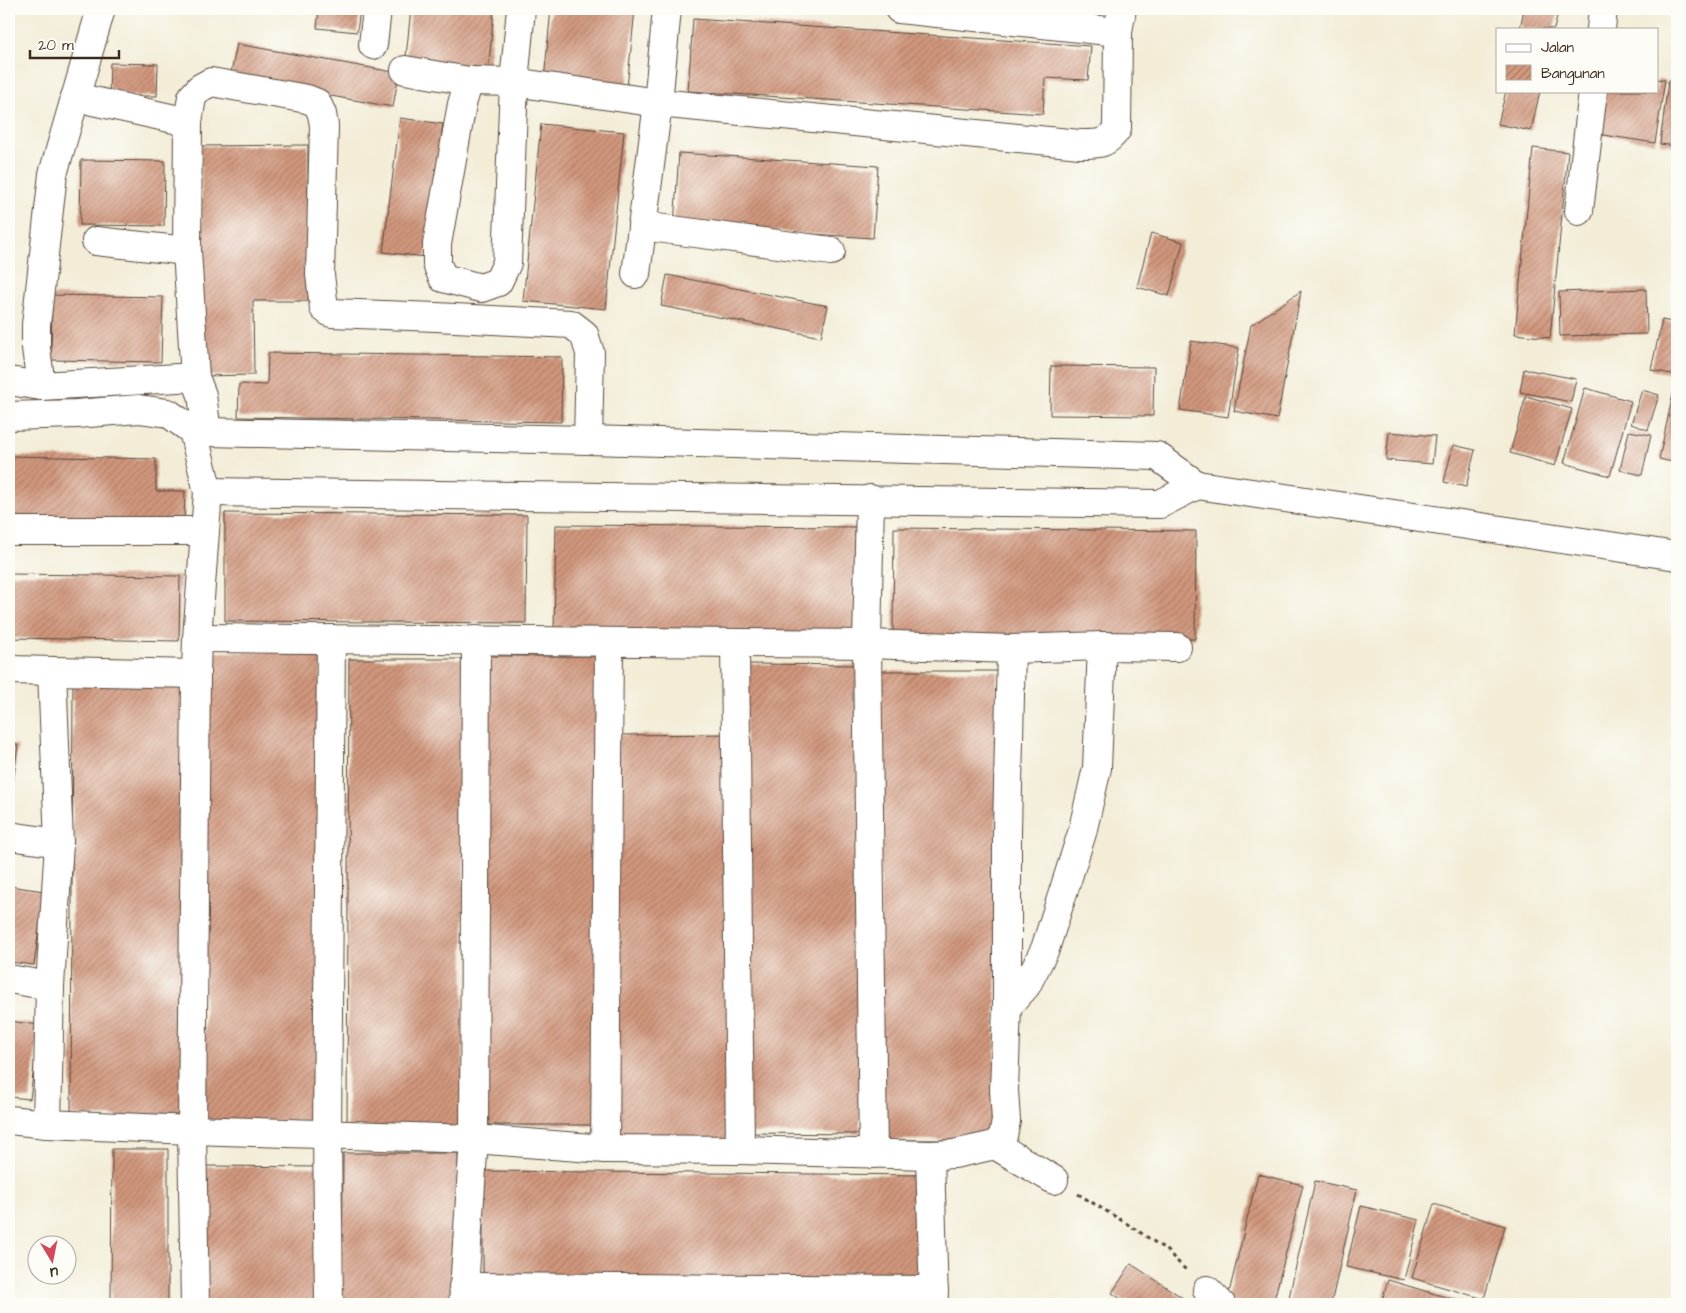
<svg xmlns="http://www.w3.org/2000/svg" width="1686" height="1313" font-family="'Architects Daughter',sans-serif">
<defs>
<pattern id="building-hatch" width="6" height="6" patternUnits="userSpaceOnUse" patternTransform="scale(1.25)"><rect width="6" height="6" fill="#d1977d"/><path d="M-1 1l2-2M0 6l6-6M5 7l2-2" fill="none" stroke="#ab7b66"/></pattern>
</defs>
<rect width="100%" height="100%" fill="#fdfcf7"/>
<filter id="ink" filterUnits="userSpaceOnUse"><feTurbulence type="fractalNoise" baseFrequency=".02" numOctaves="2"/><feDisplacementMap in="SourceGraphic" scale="10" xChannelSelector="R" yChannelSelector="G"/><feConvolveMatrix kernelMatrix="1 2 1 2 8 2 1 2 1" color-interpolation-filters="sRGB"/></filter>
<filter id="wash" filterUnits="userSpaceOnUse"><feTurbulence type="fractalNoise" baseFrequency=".0096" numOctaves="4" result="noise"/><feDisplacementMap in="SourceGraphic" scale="20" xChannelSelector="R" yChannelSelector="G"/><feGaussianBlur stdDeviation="1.12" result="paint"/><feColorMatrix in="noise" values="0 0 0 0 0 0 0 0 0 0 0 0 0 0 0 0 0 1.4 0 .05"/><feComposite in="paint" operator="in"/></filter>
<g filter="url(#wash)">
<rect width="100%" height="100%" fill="#f3edd8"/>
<g id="blocks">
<g fill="url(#building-hatch)">
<polygon points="319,9 360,9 357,32 317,28"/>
<polygon points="411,9 494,9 488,74 405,66"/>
<polygon points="551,9 635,9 627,88 544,80"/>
<polygon points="1524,9 1559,9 1554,29 1520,29"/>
<polygon points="693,19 1091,46 1088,80 1045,78 1043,114 688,91"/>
<polygon points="237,44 399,73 393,107 230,78"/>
<polygon points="110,63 158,64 157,96 109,96"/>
<polygon points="1657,79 1665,80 1655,143 1597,134 1604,91 1657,91"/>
<polygon points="1668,81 1677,82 1677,146 1660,144"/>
<polygon points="1506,91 1540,91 1531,131 1498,124"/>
<polygon points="400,118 443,124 426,257 383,252"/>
<polygon points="541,124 624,132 606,309 523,301"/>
<polygon points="308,145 308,301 253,301 254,375 202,376 201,146"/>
<polygon points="1533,148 1568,152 1550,338 1515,334"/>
<polygon points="679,153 878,166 873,238 674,225"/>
<polygon points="81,160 165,161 164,226 80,225"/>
<polygon points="1151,233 1183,242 1169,296 1137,287"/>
<polygon points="667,275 828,306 821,337 661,306"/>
<polygon points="1646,289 1647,334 1560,336 1559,292"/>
<polygon points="1301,291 1277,419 1234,411 1251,325"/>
<polygon points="52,295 163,297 161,362 51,360"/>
<polygon points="1662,320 1677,323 1677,375 1651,370"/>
<polygon points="1191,341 1239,348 1228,417 1180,410"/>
<polygon points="268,353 562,357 561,422 238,417 239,384 267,385"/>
<polygon points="1051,366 1154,367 1153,416 1050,415"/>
<polygon points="1524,369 1576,379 1571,402 1520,392"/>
<polygon points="1585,388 1631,401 1610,476 1564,463"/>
<polygon points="1642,390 1659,395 1648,430 1631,424"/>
<polygon points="1673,394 1677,395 1677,463 1659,459"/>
<polygon points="1526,396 1572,409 1555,466 1510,453"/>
<polygon points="1629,431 1651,435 1642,475 1620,470"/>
<polygon points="1389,432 1435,436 1432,464 1386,460"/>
<polygon points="1453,445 1475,450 1466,487 1444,482"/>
<polygon points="9,456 156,459 156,491 185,491 184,524 9,521"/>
<polygon points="225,513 527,515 526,623 225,621"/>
<polygon points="556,525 857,527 856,636 554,633"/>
<polygon points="894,528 1196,531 1195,639 893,636"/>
<polygon points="9,574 180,576 179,641 9,638"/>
<polygon points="206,652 321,652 319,1121 204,1121"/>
<polygon points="486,656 602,656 600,1125 484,1125"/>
<polygon points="349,659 465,659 463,1128 347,1128"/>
<polygon points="746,664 862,665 860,1134 744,1133"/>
<polygon points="881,671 997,671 995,1140 879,1140"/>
<polygon points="73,683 189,684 188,1117 71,1116"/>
<polygon points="733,734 731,1144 615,1144 617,735"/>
<polygon points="9,744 18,745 10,806 9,805"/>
<polygon points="9,886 44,891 34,965 9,962"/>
<polygon points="9,1021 39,1025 30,1099 9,1097"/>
<polygon points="112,1149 168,1149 168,1304 111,1304"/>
<polygon points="343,1153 458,1153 458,1304 342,1304"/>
<polygon points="206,1166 322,1167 321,1304 206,1304"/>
<polygon points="483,1171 926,1175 925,1283 483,1279"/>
<polygon points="1258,1174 1303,1185 1273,1304 1240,1304 1227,1301"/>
<polygon points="1315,1181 1357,1190 1331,1304 1299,1304 1288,1302"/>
<polygon points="1434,1204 1505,1226 1484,1299 1412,1278"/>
<polygon points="1361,1206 1419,1220 1404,1280 1346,1267"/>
<polygon points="1131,1264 1183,1298 1179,1304 1128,1304 1112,1293"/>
<polygon points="1388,1280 1462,1302 1461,1304 1381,1304"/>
</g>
</g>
</g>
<g filter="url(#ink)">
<use href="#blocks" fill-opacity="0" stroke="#57473a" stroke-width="1"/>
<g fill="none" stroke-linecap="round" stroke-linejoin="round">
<g stroke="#57473a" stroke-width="30">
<g id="minor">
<path d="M521,9L514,82L507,263L498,282L481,288L443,278L437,264V244L462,104L469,81L514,82L658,103L1080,144C1099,144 1106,145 1117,129L1118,32L1122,9"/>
<polyline points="899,9 1118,32"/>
<polyline points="1601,29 1603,9"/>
<polyline points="373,45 377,9"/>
<polyline points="405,70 469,81"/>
<polyline points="75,97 188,122"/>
<polyline points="1579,211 1593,91"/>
<polyline points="642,226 831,251"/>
<polyline points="96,241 187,251"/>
<polyline points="636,274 658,103 667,9"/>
<polyline points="195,377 187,251 188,122 192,97 200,88 211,82 307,99 317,103 322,114 324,126 320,275 324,308 331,313 436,317 571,324 584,334 590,353 588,440"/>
<polyline points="9,381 41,386 195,377 202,395 207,432"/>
<polyline points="41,386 36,348 36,325 53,174 101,9"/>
<polyline points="9,416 76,414 139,409 168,413 193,431 207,432 588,440 1157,456 1197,485 1677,556"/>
<polyline points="193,431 208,492 197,638 196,674 192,1130 195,1304"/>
<polyline points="208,492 1160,504 1197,485"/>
<polyline points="870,499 867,644 873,1154"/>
<polyline points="9,531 205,531"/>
<polyline points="197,638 867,644 1011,649 1102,646 1177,647"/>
<polyline points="735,643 740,1150"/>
<polyline points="9,670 196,674"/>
<polyline points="9,836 59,843"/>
<polyline points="9,979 50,986"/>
<polyline points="1007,1007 1026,986 1045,949 1082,833 1097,768 1102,646"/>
<polyline points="9,1120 47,1124 192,1130 474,1139 605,1149 740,1150 930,1155 954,1154 995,1145 1003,1136 1006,1121 1004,1090 1007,1007 1007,831 1011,649"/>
<polyline points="47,1124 50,986 59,843 52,671"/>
<polyline points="995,1145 1054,1180"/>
<polyline points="605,1149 609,642"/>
<polyline points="930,1155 934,1304"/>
<polyline points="463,1287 934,1290"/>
<polyline points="1207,1290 1221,1304"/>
<polyline points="329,1304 327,1134 331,639"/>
<polyline points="463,1304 474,1139 476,640"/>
</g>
</g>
<polyline stroke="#57473a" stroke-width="3" stroke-dasharray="4 4" stroke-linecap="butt" points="1078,1194 1126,1223 1165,1249 1187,1271"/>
<use href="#minor" stroke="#fff" stroke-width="28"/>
</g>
</g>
<rect width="1686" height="1313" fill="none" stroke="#fdfcf7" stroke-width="30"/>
<rect x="1496" y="28" width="162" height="65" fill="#fdfcf7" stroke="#afa8a0"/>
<rect x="1506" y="44" width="25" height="8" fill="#ffffff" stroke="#afa8a0"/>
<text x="1541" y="52" font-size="15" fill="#3b2a1e">Jalan</text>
<rect x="1506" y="65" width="25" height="15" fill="url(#building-hatch)" stroke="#afa8a0"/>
<text x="1541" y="78" font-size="15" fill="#3b2a1e">Bangunan</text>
<g transform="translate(52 1260) rotate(170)"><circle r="24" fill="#fdfcf7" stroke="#afa8a0"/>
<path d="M0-4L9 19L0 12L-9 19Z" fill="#d1495b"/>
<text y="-8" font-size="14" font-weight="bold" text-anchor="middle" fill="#3b2a1e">U</text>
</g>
<path d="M30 50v8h89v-8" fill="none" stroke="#3b2a1e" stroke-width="2.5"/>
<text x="38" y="50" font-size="15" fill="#3b2a1e" stroke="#fdfcf7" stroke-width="4" paint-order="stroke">20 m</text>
</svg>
